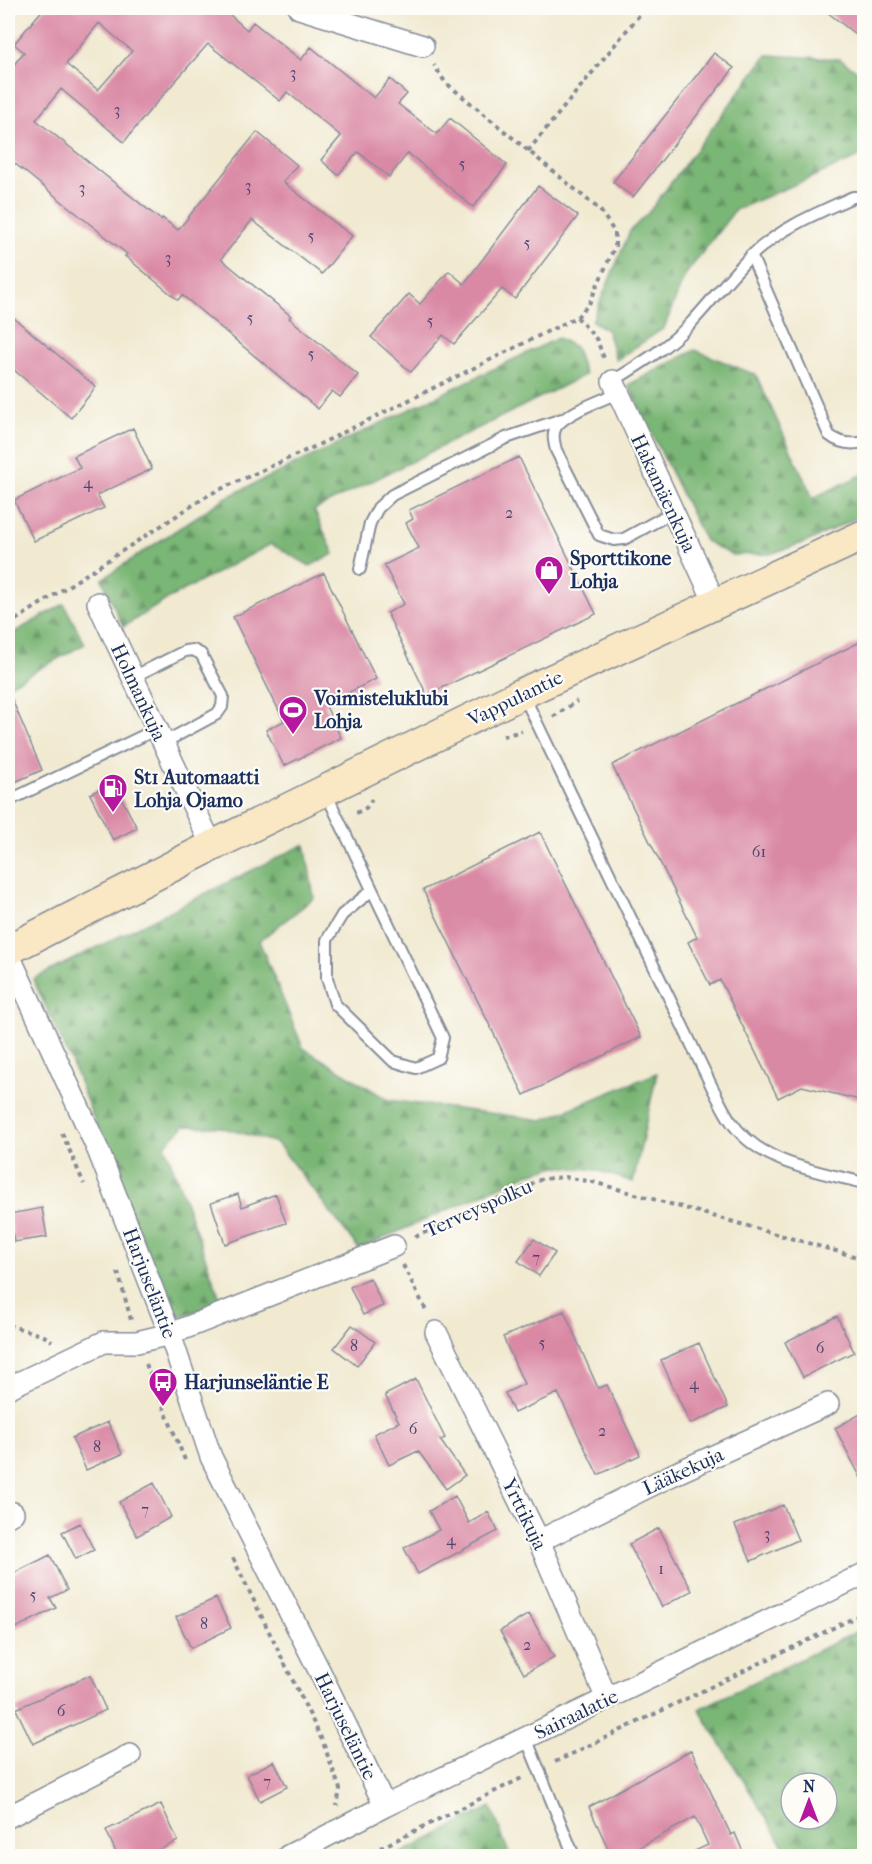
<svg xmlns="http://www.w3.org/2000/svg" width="872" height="1864" font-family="'IM FELL French Canon',serif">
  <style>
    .forest { fill: url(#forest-firs); stroke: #4a726a; stroke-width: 1.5; fill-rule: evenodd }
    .building { fill: #da89a5; fill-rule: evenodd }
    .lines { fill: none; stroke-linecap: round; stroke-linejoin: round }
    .lane-casing { stroke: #868c98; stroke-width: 14 }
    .street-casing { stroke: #868c98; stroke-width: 24 }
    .secondary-casing { stroke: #868c98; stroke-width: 33 }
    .path { stroke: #868c98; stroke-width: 4; stroke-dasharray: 4.5 4.5; stroke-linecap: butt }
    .lane { stroke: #fff; stroke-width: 10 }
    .street { stroke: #fff; stroke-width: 21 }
    .secondary { stroke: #fae7c3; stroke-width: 30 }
    .labels { text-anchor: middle; stroke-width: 4.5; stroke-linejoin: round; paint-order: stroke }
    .number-label { font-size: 16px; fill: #4b4670 }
    .street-label { font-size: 20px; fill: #1b2f5e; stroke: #fdfcf7 }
    .poi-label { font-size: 20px; font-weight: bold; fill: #1b2f5e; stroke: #fdfcf7; text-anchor: start }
  </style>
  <defs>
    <pattern id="forest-firs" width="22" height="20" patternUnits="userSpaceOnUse" patternTransform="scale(1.5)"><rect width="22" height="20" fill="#7ab675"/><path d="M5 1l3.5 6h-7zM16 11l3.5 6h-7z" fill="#639463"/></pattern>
  </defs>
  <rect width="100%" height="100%" fill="#fdfcf7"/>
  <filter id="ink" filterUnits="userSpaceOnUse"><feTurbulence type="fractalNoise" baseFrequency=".0167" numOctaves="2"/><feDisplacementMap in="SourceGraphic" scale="12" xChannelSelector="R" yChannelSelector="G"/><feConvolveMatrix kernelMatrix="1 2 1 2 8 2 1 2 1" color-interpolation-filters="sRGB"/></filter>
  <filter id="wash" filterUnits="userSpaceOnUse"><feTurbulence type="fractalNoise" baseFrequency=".008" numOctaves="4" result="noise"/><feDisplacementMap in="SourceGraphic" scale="24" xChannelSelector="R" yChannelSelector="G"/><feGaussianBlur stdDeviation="1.35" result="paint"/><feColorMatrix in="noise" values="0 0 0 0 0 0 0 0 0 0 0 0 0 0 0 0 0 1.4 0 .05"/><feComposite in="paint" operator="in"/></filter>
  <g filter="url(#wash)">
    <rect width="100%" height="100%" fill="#f1ead1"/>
    <path class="forest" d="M 767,55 L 840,59 L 864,76 L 864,155 L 735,210 L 685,275 L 664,328 L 616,360 L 607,330 L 592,321 L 630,231 L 649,212 Z
      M 558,338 L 575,347 L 585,375 L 314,510 L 334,554 L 310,566 L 271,544 L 169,598 L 123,627 L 102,579 L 225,498 Z
      M 695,350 L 756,375 L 813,498 L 864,474 L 864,514 L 809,541 L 770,554 L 732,555 L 705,541 L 628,385 Z
      M 64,604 L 85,644 L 8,686 L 8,636 Z
      M 305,844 L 314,898 L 259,941 L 303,1048 L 388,1100 L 543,1120 L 657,1073 L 633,1182 L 596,1170 L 557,1166 L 528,1174 L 359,1249 L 277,1143 L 220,1127 L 184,1126 L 165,1145 L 222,1304 L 173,1318 L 70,1059 L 33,979 Z
      M 864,1628 L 864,1856 L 790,1856 L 699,1709 ZM 791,1783 L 827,1783 L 827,1819 L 791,1819 Z
      M 491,1807 L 510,1856 L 396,1856 Z"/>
    <g id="blocks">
      <path class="building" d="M 44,8 L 222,8 L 247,30 L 253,22 L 301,60 L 311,47 L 374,98 L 390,79 L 407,94 L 398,104 L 437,134 L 450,118 L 507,165 L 473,207 L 408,153 L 389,177 L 358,152 L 338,175 L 321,160 L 341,136 L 287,92 L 280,101 L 208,44 L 150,110 L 124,142 L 61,89 L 36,120 L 161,220 L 162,218 L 178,230 L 257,132 L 297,165 L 283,182 L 352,236 L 322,274 L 252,220 L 221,259 L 291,316 L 289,318 L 358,375 L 340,397 L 332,391 L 318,409 L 182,295 L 178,300 L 125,256 L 127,254 L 8,158 L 8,72 L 24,52 L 14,44 ZM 99,23 L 132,51 L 98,90 L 66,64 Z
        M 822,8 L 864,8 L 864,41 Z
        M 714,53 L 734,68 L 633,197 L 613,182 Z
        M 538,186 L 578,216 L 515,299 L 502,289 L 454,344 L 443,335 L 411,372 L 371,337 L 409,294 L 420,304 L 449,271 L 464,284 Z
        M 8,313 L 96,387 L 71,418 L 8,365 Z
        M 133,428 L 152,469 L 97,495 L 104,508 L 34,541 L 14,500 L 80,468 L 74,456 Z
        M 519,457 L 596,614 L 427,695 L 387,613 L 404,604 L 384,565 L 419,548 L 406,523 L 413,519 L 409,510 Z
        M 324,573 L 376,679 L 325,704 L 341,738 L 284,766 L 266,730 L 284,721 L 233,617 Z
        M 864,640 L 864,1101 L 802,1086 L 778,1098 L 720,980 L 710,985 L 688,942 L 697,937 L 612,765 Z
        M 8,690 L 42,770 L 8,785 Z
        M 113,782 L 137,828 L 113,840 L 90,794 Z
        M 540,832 L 641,1037 L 524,1095 L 423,890 Z
        M 238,1194 L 242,1207 L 276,1194 L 286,1223 L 225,1244 L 211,1203 Z
        M 42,1208 L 47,1237 L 14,1242 L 9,1214 Z
        M 534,1239 L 555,1253 L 539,1276 L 518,1261 Z
        M 370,1278 L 383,1306 L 363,1315 L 350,1287 Z
        M 564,1311 L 598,1388 L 607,1385 L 640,1455 L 598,1475 L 558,1393 L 514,1413 L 505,1393 L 524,1384 L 503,1337 Z
        M 837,1316 L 854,1352 L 803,1377 L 785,1342 Z
        M 352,1325 L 375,1342 L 357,1366 L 334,1348 Z
        M 699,1343 L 728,1407 L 690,1424 L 661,1360 Z
        M 416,1379 L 445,1438 L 440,1440 L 465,1475 L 446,1489 L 418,1451 L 389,1465 L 374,1434 L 399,1422 L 385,1395 Z
        M 864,1412 L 864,1484 L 835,1428 Z
        M 108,1422 L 122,1454 L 86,1470 L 72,1438 Z
        M 154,1483 L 171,1517 L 137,1536 L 119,1502 Z
        M 455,1496 L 469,1523 L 488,1512 L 498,1531 L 418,1574 L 404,1548 L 439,1530 L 429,1511 Z
        M 783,1505 L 798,1540 L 751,1561 L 735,1525 Z
        M 80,1523 L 94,1550 L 76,1559 L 62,1532 Z
        M 659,1528 L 692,1591 L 662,1607 L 629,1544 Z
        M 50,1555 L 67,1590 L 50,1598 L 56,1608 L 16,1628 L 8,1610 L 8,1576 Z
        M 216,1598 L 231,1628 L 191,1648 L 176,1617 Z
        M 529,1614 L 554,1657 L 524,1674 L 500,1631 Z
        M 90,1675 L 106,1710 L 33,1744 L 16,1709 Z
        M 691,1750 L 731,1835 L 735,1833 L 745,1857 L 682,1857 L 708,1845 L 695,1817 L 622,1857 L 612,1857 L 589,1807 Z
        M 274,1761 L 287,1787 L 260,1801 L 247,1775 Z
        M 161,1804 L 178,1841 L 145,1857 L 118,1857 L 106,1830 Z"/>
    </g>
  </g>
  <g filter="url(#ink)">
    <use href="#blocks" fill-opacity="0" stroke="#868c98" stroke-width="1.5"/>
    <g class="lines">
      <g class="lane-casing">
        <path id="lane" d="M 751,255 L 829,435 C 840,444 851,445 864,442
          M 613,381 C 640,364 667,348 690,324 C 711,302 729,277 751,256 C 780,228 817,213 853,197 L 864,197
          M 618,393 C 602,400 565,413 556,427 C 552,434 554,442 556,450 L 599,535 L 614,540 L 624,539 L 673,512
          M 360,569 L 370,523 L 378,508 L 392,495 L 506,438 L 562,419
          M 133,677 L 185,651 L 193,650 L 201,654 L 223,696 L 222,707 L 217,714 L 163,743
          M 523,694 L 712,1087 C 718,1098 723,1110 730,1120 C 759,1164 817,1171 864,1183
          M 325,791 L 443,1038 L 438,1058 L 416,1068 L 393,1061 L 335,1004 L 327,978 L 327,940 L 342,915 L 371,891
          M 8,801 L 157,729
          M 526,1738 L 574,1856"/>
      </g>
      <g class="street-casing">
        <path id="street" d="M 299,8 L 423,46
          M 613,381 L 716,605
          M 98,603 L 212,846
          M 8,953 L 98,1150 L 170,1334 L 211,1457 L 321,1674 L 385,1806
          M 436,1332 L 539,1541 L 607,1699
          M 8,1388 L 104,1342 L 137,1342 L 170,1334 L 394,1246
          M 8,1516 L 13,1513
          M 539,1541 L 672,1475 L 828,1404
          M 8,1817 L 130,1755
          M 288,1856 L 385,1806 L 864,1574"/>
      </g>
      <g class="secondary-casing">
        <path id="secondary" d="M 8,950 L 212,846 L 523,693 L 864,535"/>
      </g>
      <path class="path" d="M 528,151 L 645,8
        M 577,317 L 597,340 L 605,361
        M 8,625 L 210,494 L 318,445 L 577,317 L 589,304 L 615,246 L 615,233 L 600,210 L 445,82 L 434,65
        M 553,717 L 577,701
        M 503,736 L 522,731
        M 356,813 L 366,808 L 372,799
        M 62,1133 L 84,1184
        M 415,1237 L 542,1179 L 565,1177 L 593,1182 L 864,1259
        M 403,1265 L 427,1312
        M 118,1272 L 131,1320
        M 8,1325 L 44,1336 L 52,1341
        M 146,1364 L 185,1460
        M 233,1558 L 322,1740 L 340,1789 L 337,1806
        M 555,1762 L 864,1613
        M 364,1856 L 524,1777"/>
      <use href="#lane" class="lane"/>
      <use href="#street" class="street"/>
      <use href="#secondary" class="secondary"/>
    </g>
  </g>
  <defs>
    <g id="shop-pin" transform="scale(1.5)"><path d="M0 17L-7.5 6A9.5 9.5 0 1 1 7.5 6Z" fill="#b5179e" stroke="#fdfcf7"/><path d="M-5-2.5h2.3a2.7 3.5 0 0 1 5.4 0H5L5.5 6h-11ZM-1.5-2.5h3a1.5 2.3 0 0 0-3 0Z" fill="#fff"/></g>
    <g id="stadium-pin" transform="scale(1.5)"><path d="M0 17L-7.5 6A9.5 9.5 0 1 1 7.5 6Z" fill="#b5179e" stroke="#fdfcf7"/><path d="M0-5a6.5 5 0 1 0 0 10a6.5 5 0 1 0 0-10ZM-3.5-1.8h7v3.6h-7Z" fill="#fff"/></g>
    <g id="fuel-pin" transform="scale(1.5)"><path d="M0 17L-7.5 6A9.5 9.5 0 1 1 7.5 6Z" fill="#b5179e" stroke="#fdfcf7"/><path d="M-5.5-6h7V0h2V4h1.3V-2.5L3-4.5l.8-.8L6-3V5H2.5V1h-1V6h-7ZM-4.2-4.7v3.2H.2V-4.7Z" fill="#fff"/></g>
    <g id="bus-pin" transform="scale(1.5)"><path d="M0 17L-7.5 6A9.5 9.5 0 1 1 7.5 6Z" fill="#b5179e" stroke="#fdfcf7"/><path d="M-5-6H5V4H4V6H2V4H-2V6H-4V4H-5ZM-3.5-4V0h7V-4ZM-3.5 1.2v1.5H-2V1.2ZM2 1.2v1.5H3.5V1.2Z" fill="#fff"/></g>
  </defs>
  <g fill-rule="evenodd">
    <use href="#shop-pin" x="549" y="570"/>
    <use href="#stadium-pin" x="293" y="710"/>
    <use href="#fuel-pin" x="113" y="788"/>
    <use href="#bus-pin" x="163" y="1382"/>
  </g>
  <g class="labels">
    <g class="number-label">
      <text x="293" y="78">3</text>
      <text x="117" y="115">3</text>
      <text x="462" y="169">5</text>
      <text x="248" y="191">3</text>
      <text x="82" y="193">3</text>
      <text x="311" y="241">5</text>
      <text x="527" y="248">5</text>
      <text x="168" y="263">3</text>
      <text x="250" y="323">5</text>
      <text x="430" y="326">5</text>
      <text x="311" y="359">5</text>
      <text x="88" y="488">4</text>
      <text x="509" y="518">2</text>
      <text x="759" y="857">61</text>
      <text x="536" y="1263">7</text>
      <text x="542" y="1348">5</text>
      <text x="354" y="1351">8</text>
      <text x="820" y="1353">6</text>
      <text x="694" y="1389">4</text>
      <text x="413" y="1434">6</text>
      <text x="602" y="1436">2</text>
      <text x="97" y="1452">8</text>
      <text x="145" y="1515">7</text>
      <text x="767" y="1539">3</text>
      <text x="451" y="1545">4</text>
      <text x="661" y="1574">1</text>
      <text x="33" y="1600">5</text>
      <text x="204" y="1629">8</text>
      <text x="527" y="1650">2</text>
      <text x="61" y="1716">6</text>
      <text x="267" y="1787">7</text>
    </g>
    <g class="street-label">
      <text transform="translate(664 493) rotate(65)" y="7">Hakamäenkuja</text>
      <text transform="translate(139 692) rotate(65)" y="7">Holmankuja</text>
      <text transform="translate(515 698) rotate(-26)" y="7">Vappulantie</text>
      <text transform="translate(478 1208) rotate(-24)" y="7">Terveyspolku</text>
      <text transform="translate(150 1283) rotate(69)" y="7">Harjuseläntie</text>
      <text transform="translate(683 1471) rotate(-25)" y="7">Lääkekuja</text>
      <text transform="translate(525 1514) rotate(64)" y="7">Yrttikuja</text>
      <text transform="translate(576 1714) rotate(-26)" y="7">Sairaalatie</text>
      <text transform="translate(346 1726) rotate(64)" y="7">Harjuseläntie</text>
    </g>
    <g class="poi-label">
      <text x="570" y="565">Sporttikone<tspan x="570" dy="23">Lohja</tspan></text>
      <text x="314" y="705">Voimisteluklubi<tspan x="314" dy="23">Lohja</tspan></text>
      <text x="134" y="784">St1 Automaatti<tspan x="134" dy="23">Lohja Ojamo</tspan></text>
      <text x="184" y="1389">Harjunseläntie E</text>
    </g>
  </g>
  <rect width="872" height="1864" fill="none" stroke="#fdfcf7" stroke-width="30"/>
  <g transform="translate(809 1801)"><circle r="28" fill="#fdfcf7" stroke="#a3aaba" stroke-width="1.5"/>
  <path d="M0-4.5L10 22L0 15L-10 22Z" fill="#b5179e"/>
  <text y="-9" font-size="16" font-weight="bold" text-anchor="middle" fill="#1b2f5e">N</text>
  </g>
</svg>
